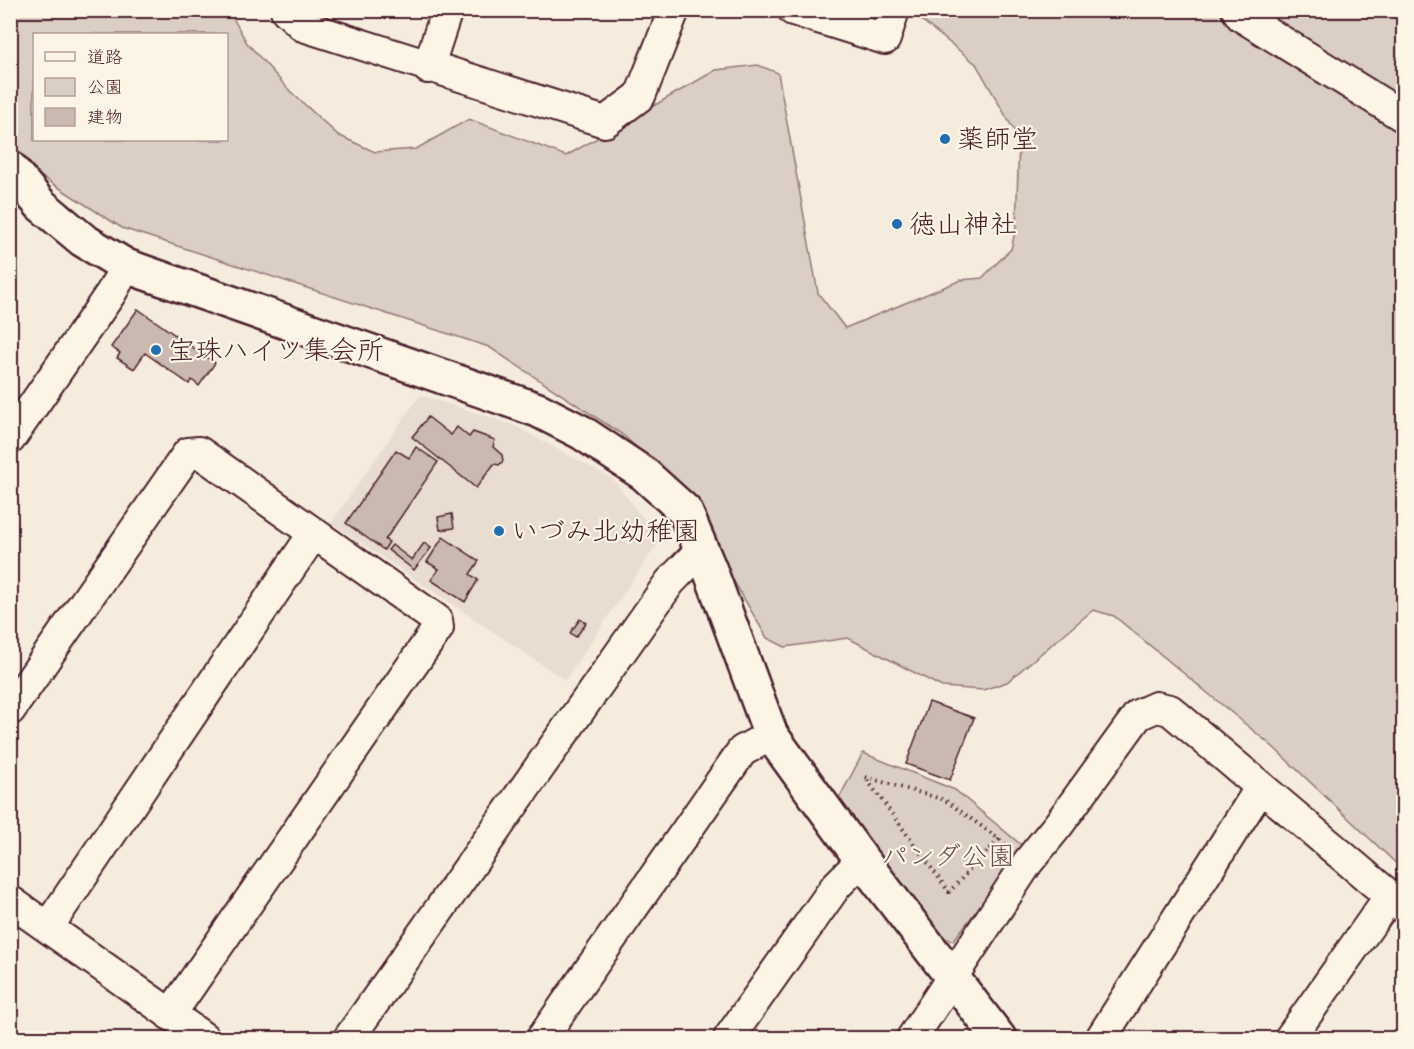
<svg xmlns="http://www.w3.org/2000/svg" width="1414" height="1049" font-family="'Indie Flower','Klee One',sans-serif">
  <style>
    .built { fill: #e8ddd0 }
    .green { fill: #dbcec4; stroke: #927678; stroke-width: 1.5; fill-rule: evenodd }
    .building { fill: #cab9b1; stroke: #4a1f2b; stroke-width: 1.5 }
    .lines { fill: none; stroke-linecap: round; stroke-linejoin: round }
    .minor-casing { stroke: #4a1f2b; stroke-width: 34 }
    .tertiary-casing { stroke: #4a1f2b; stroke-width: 38 }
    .path { stroke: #4a1f2b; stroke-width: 4; stroke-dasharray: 1.5 4.5; stroke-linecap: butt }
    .minor { stroke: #fcf5e5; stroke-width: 30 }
    .tertiary { stroke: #fcf5e5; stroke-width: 33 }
    .poi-dot { fill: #1f6fb2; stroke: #fcf5e5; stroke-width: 2 }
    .labels { text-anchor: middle; stroke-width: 4.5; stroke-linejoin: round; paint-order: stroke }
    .poi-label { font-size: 27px; fill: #4a1f2b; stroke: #fcf5e5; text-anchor: start }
    .park-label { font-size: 27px; fill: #6e4b51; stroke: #fcf5e5 }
  </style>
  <rect width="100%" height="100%" fill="#f5ecde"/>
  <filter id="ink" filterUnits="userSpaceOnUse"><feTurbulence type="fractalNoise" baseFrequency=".0167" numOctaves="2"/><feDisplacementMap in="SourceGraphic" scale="12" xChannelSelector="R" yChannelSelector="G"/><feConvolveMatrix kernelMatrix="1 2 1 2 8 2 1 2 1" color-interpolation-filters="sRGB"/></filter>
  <g filter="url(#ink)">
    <path class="built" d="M 420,395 L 511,424 L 613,479 L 660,540 L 565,680 L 331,523 Z"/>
    <path class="green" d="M 11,11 L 229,11 L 247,43 L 290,91 L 338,135 L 375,152 L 416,149 L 469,119 L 566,156 L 716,70 L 758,65 L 778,73 L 818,293 L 845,328 L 961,280 L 982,278 L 1011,249 L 1016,228 L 1019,139 L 976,64 L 910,11 L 1403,11 L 1403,870 L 1272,746 L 1114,616 L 1093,610 L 1007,682 L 983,690 L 942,687 L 848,638 L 785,647 L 767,638 L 677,484 L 623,435 L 489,347 L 122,228 L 28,168 L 11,140 ZM 34,34 L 226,34 L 226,140 L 34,140 Z
      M 863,753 L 955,790 L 1025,848 L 953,941 L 937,936 L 836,804 Z"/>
    <path class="building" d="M 138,309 L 215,363 L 199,386 L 192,380 L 189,384 L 145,353 L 134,369 L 117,358 L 120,353 L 111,347 Z
      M 428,417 L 451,435 L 457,427 L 469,437 L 473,432 L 495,440 L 493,447 L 502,455 L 503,461 L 499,465 L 494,464 L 476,488 L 412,437 Z
      M 416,447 L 438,462 L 385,540 L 389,542 L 384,550 L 346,523 L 396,450 L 409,458 Z
      M 452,514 L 454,528 L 440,530 L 438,517 Z
      M 443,537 L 479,561 L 470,574 L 478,580 L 465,602 L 431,580 L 439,569 L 427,562 Z
      M 424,543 L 431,548 L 414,570 L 388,550 L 392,545 L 412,560 Z
      M 580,619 L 586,623 L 576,637 L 570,633 Z
      M 929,702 L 974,718 L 950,780 L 906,764 Z"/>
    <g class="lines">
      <g class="minor-casing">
        <path id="minor" d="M 286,10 L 303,26 L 605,122 L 640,96 L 674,10
          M 793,10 L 885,39 L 894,10
          M 1237,10 L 1241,16 L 1404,117
          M 428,68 L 447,10
          M 10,439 L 111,293 L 126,266
          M 10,710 L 188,453 L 199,452 L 437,620 L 438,628 L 170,1015
          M 10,901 L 204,1038
          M 48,927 L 314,533
          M 349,1038 L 670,582 L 702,549
          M 542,1038 L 742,751 L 771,735
          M 729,1038 L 836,886 L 862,860
          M 912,1038 L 1028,862 L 1059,824 L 1138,715 L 1156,707 L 1170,710 L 1404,908
          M 1101,1038 L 1261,787
          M 1290,1038 L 1390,896"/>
      </g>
      <g class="tertiary-casing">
        <path id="tertiary" d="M 10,168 L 41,205 L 83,240 L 126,266 L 538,410 L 581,432 L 644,474 L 685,511 L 710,570 L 771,735 L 862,860 L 999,1038"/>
      </g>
      <path class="path" d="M 999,839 L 949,892 L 865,777 L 945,800 L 999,839 L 1006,845"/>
      <use href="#minor" class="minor"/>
      <use href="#tertiary" class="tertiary"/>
    </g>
  </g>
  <g class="poi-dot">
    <circle cx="945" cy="139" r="6"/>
    <circle cx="897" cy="224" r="6"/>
    <circle cx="156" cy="350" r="6"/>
    <circle cx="499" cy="531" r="6"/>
  </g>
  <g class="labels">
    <g class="poi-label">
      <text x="957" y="148">薬師堂</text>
      <text x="909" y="233">徳山神社</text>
      <text x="168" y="359">宝珠ハイツ集会所</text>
      <text x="511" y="540">いづみ北幼稚園</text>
    </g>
    <g class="park-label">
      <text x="948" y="865">パンダ公園</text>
    </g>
  </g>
  <rect width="1414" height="1049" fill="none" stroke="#fcf5e5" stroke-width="36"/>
  <rect x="18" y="18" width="1378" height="1013" fill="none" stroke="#4a1f2b" stroke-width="2" filter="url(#ink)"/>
  <rect x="33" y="33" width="195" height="108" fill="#fcf5e5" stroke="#b59f9b" stroke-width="1.5"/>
  <rect x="45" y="52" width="30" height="9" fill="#fcf5e5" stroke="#b59f9b" stroke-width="1.5"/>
  <text x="87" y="63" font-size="18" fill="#4a1f2b">道路</text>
  <rect x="45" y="78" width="30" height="18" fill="#dbcec4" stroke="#b59f9b" stroke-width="1.5"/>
  <text x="87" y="93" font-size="18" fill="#4a1f2b">公園</text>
  <rect x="45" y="108" width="30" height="18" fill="#cab9b1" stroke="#b59f9b" stroke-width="1.5"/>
  <text x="87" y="123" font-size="18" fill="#4a1f2b">建物</text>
</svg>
